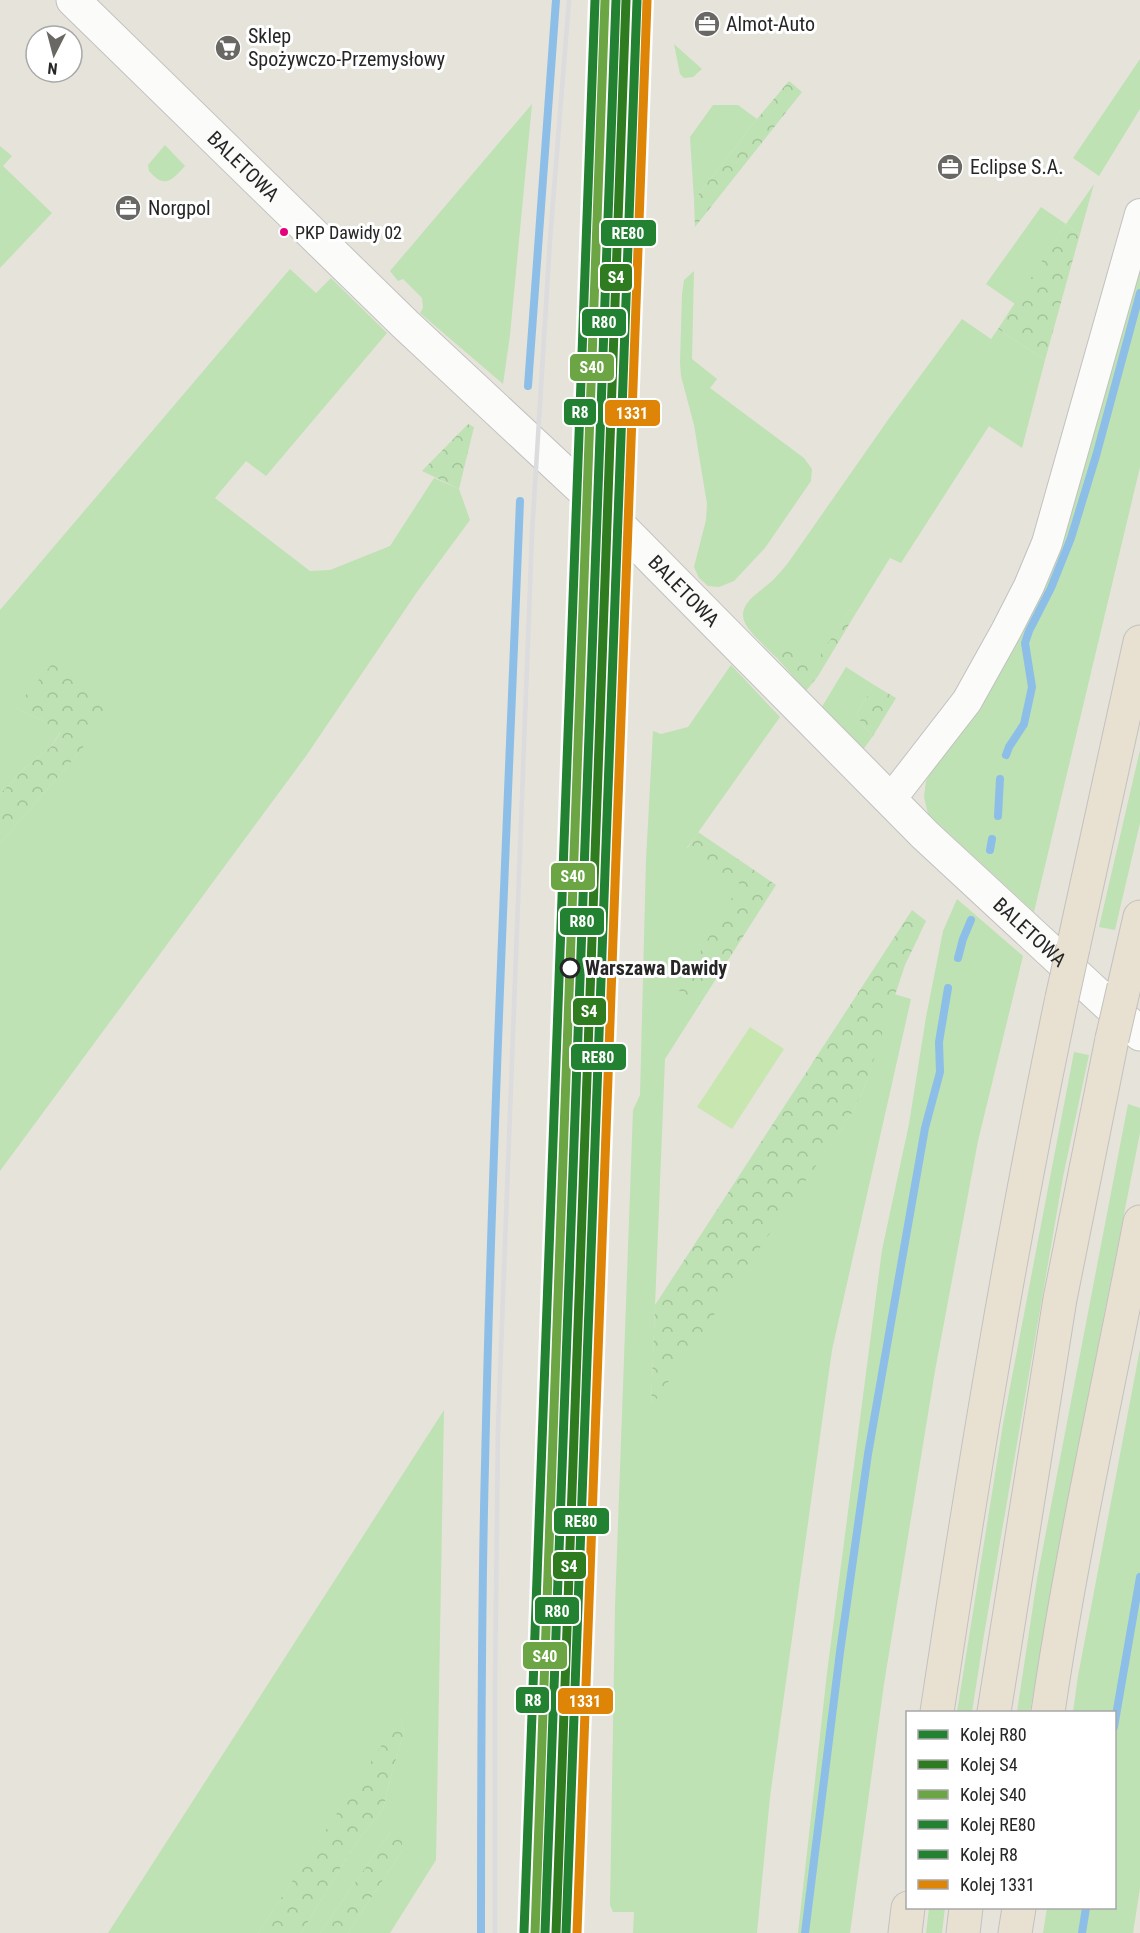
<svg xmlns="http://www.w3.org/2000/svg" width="1140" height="1933" font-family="'Roboto Condensed',sans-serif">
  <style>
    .green { fill: #bee2b3 }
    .forest { fill: url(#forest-crowns) }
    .pitch { fill: #c8e6b0 }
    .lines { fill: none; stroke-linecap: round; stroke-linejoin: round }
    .stream { stroke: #8dbee8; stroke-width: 8 }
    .street-casing { stroke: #c3c1c1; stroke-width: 32 }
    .secondary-casing { stroke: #c3c1c1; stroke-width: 35 }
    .highway-casing { stroke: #c3c1bf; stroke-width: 35 }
    .street { stroke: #fbfbfa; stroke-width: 30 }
    .secondary { stroke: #fbfbfa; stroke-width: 33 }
    .highway { stroke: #e8e0d1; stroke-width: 33 }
    .rail { stroke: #dcdbdd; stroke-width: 4.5 }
    .highway-bridge-casing { stroke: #c3c1bf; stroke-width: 35; stroke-linecap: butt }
    .highway-bridge { stroke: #e8e0d1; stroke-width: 33 }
    .rail-1-casing { stroke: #fff; stroke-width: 14 }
    .rail-2-casing { stroke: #fff; stroke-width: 14 }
    .rail-3-casing { stroke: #fff; stroke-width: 14 }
    .rail-4-casing { stroke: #fff; stroke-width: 14 }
    .rail-5-casing { stroke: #fff; stroke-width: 14 }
    .rail-6-casing { stroke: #fff; stroke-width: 14 }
    .rail-1 { stroke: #238132; stroke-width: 9 }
    .rail-2 { stroke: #2f7b20; stroke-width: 9 }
    .rail-3 { stroke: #6ca644; stroke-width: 9 }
    .rail-4 { stroke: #238132; stroke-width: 9 }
    .rail-5 { stroke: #238132; stroke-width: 9 }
    .rail-6 { stroke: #de8406; stroke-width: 9 }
    .bus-dot { fill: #e5007d; stroke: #fff; stroke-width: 2 }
    .stop-dot { fill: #fff; stroke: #262626; stroke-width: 3 }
    .labels { text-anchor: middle; stroke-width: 6; stroke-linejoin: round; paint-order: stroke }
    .bus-label { font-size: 18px; fill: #262626; stroke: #fff; text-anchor: start }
    .poi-label { font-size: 20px; fill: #262626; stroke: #fff; text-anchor: start }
    .street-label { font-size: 20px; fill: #262626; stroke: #fff }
    .stop-label { font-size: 20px; font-weight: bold; fill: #262626; stroke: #fff; text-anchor: start }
    .line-badge { stroke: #fff; stroke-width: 2 }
    .badge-label { font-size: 16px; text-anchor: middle; font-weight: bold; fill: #fff }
  </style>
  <defs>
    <pattern id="forest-crowns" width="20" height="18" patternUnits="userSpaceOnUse" patternTransform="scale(1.5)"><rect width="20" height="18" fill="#bee2b3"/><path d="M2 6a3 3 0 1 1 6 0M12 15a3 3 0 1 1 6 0" fill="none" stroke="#a3c29a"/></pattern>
  </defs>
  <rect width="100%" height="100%" fill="#e6e3db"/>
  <path class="green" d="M 674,44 L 702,69 L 693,77 L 684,78 L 680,74 Z
    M 1140,59 L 1140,109 L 1099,176 L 1073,158 Z
    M 532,104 L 510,335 L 503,384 L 420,313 L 423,308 L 422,298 L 403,279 L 398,281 L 390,271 Z
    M 713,105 L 738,105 L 757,119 L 694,200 L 690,137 Z
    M 165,145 L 185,166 C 171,181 165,189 149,171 L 148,165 Z
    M 0,146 L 12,156 L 3,166 L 52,213 L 0,268 Z
    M 1094,184 L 1080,234 L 1066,224 L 1015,304 L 986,284 L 1041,207 L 1066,224 Z
    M 1140,260 L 1140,467 L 1034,912 L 928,814 L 924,797 L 926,781 L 1005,656 Z
    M 290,269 L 316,293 L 331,278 L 387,333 L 266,476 L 246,461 L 215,498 L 310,571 L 330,570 L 390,546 L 434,478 L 459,489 L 470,520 L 417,592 L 306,756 L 0,1171 L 0,843 L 72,761 L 104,720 L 15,708 L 44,721 L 60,732 L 51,747 L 28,765 L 0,794 L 0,610 Z
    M 694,271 L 692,359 L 717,379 L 710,388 L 804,458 L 812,469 L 811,481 L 765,548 L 734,581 L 719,587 L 708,586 L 699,578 L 694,567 L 706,520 L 707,504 L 694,425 L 681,376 L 680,363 L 682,294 L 684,280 Z
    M 962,319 L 991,339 L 998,329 L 1045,360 L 1022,448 L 989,426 L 901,563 L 890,558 L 856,613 L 850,610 L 813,667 L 787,647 L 777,658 C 768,649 756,639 748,628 C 732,606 758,594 772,581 C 778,575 783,569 788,563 L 890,417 Z
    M 731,665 L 780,717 L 687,848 L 741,884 L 679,990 L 700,1004 L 665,1059 L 651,1405 L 852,1113 L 865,1086 L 894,994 L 911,999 L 832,1350 L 770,1797 L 757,1933 L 633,1933 L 634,1912 L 613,1912 L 610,1905 L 615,1607 L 633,1110 L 640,1095 L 646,860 L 653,731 L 661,734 L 688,727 Z
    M 846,667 L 874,685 L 857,713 L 862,725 L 873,736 L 862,751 L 820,710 Z
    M 1140,750 L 1140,823 L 1115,930 L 1099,927 Z
    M 957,899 L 1023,956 L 978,1141 L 935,1371 L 884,1684 L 850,1933 L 798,1933 L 827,1673 L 882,1250 L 909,1124 L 926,1017 L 943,931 Z
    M 1074,1052 L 1089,1055 L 1063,1177 L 984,1635 L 972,1712 L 957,1712 L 1003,1424 Z
    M 1128,1104 L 1140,1108 L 1140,1133 L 1068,1498 L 1030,1712 L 1017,1712 L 1037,1579 Z
    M 1140,1349 L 1140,1888 L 1133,1933 L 1043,1933 L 1047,1908 L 1114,1908 L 1114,1712 L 1073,1712 L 1078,1676 Z
    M 444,1410 L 436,1860 L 390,1933 L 348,1933 L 402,1851 L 391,1831 L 320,1933 L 301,1933 L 354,1846 L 383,1809 L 390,1780 L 404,1732 L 401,1717 L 258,1933 L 108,1933 Z
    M 929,1908 L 945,1908 L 942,1933 L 926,1933 Z"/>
  <path class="forest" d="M 789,81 L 802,92 L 695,227 L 694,200 L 757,119 Z
    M 1066,224 L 1080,234 L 1045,360 L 998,329 Z
    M 468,424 L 474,427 L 459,489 L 422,471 Z
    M 850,610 L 856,613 L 818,676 L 806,691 L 777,658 L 786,646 L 813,666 Z
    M 53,663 L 119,714 L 104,721 L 72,761 L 0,843 L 0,794 L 28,765 L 51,747 L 60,733 L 44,721 L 15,708 Z
    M 874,685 L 896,698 L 873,736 L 862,725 L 857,713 Z
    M 698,832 L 776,885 L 700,1004 L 678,990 L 740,884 L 687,849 Z
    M 912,910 L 926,921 L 905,965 L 865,1086 L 852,1113 L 651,1407 L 655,1305 Z
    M 401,1716 L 404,1732 L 390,1780 L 383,1809 L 354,1846 L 301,1933 L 258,1933 Z
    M 391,1831 L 402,1833 L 402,1851 L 348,1933 L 320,1933 Z"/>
  <path class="pitch" d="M 750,1027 L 784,1049 L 732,1129 L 697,1107 Z"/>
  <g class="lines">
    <path class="stream" d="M 528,386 L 556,0
      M 1006,755 L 1009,747 L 1024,724 L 1032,687 L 1025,643 L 1029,631 L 1051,588 L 1071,538 L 1096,456 L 1140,293
      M 998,816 L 1000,779
      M 990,850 L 992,839
      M 958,958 L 963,939 L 971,920
      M 1114,1727 L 1140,1577
      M 481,1933 C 481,1777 481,1621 485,1465 C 492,1144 507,822 520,501
      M 805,1933 L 840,1652 L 868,1454 L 925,1128 L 940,1072 L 939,1042 L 948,988
      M 1082,1933 L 1086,1908"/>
    <g class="street-casing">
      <path id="street" d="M 888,798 L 898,790 L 967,701 L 1006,631 L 1029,586 L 1047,543 L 1140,214"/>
    </g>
    <g class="secondary-casing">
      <g id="secondary">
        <path id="s1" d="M 73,0 L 405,324 L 597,503 L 925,835 L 1140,1034"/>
      </g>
    </g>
    <g class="highway-casing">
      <path id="highway" d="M 1073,948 L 1140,642
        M 1124,987 L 1140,917
        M 937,1712 C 973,1474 1012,1235 1062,998
        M 994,1712 L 1060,1299 L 1112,1039
        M 1048,1712 C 1072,1548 1109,1385 1140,1222
        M 905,1933 L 908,1908
        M 963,1933 L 966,1908
        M 1015,1933 L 1019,1908"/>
    </g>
    <use href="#street" class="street"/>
    <use href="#secondary" class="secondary"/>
    <use href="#highway" class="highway"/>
    <path class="rail" d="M 495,1933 L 495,1681 L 498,1428 L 532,534 L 550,240 L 569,0"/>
    <g class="highway-bridge-casing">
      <path id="highway-bridge" d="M 1062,998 L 1073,948
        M 1112,1039 L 1124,987"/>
    </g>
    <use href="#highway-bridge" class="highway-bridge"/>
    <g class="rail-1-casing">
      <path id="rail-1" d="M 545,1933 L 616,0"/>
    </g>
    <g class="rail-2-casing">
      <path id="rail-2" d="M 556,1933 L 626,0"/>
    </g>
    <g class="rail-3-casing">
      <path id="rail-3" d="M 535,1933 L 605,0"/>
    </g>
    <g class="rail-4-casing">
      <path id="rail-4" d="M 566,1933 L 637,1"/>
    </g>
    <g class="rail-5-casing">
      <path id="rail-5" d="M 524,1932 L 595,0"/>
    </g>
    <g class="rail-6-casing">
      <path id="rail-6" d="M 577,1933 L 647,1"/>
    </g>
    <use href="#rail-1" class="rail-1"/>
    <use href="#rail-2" class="rail-2"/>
    <use href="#rail-3" class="rail-3"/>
    <use href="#rail-4" class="rail-4"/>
    <use href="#rail-5" class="rail-5"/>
    <use href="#rail-6" class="rail-6"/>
  </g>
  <defs>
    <g id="office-disc" transform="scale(1.35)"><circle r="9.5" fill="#696865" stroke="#fff"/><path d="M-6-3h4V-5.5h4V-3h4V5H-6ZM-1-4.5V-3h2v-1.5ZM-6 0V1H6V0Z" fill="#fff"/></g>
    <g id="supermarket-disc" transform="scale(1.35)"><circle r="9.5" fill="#696865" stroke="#fff"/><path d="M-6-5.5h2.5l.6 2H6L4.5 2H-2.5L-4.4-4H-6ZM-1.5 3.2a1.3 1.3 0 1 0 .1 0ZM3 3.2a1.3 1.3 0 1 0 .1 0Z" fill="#fff"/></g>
  </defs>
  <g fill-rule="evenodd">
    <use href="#office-disc" x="707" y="24"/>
    <use href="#supermarket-disc" x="228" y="48"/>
    <use href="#office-disc" x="950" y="167"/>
    <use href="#office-disc" x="128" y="208"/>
  </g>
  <circle class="bus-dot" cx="284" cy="232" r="5"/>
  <circle class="stop-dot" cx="570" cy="968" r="9"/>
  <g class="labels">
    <g class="bus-label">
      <text x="295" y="239">PKP Dawidy 02</text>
    </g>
    <g class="poi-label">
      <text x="726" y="31">Almot-Auto</text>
      <text x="248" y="43">Sklep<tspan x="248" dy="23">Spożywczo-Przemysłowy</tspan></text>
      <text x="970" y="174">Eclipse S.A.</text>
      <text x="148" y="215">Norgpol</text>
    </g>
    <g class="street-label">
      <text dy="7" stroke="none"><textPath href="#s1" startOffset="238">BALETOWA</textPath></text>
      <text dy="7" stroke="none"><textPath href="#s1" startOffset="850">BALETOWA</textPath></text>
      <text dy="7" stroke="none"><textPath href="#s1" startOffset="1336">BALETOWA</textPath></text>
    </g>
    <g class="stop-label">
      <text x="585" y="975">Warszawa Dawidy</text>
    </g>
  </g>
  <g class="line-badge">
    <rect x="600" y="219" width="57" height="28" rx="6" fill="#238132"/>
    <rect x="599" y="263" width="34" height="29" rx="6" fill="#2f7b20"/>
    <rect x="581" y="308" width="46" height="29" rx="6" fill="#238132"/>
    <rect x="569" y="353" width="46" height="29" rx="6" fill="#6ca644"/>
    <rect x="563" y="398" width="34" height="28" rx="6" fill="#238132"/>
    <rect x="604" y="399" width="57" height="28" rx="6" fill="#de8406"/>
    <rect x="550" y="862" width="46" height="29" rx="6" fill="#6ca644"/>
    <rect x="559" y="907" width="46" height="29" rx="6" fill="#238132"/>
    <rect x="572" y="997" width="35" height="29" rx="6" fill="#2f7b20"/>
    <rect x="570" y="1043" width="57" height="28" rx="6" fill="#238132"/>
    <rect x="553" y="1507" width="57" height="28" rx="6" fill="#238132"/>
    <rect x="552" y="1551" width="35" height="29" rx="6" fill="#2f7b20"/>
    <rect x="534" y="1596" width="46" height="29" rx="6" fill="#238132"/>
    <rect x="522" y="1641" width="46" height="29" rx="6" fill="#6ca644"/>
    <rect x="515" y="1686" width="35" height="28" rx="6" fill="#238132"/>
    <rect x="557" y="1687" width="57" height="28" rx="6" fill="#de8406"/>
  </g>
  <g class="badge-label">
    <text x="628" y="239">RE80</text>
    <text x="616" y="283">S4</text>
    <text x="604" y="328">R80</text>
    <text x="592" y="373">S40</text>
    <text x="580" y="418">R8</text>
    <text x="632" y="419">1331</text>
    <text x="573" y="882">S40</text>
    <text x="582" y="927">R80</text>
    <text x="589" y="1017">S4</text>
    <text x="598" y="1063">RE80</text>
    <text x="581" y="1527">RE80</text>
    <text x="569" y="1572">S4</text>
    <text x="557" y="1617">R80</text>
    <text x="545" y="1662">S40</text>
    <text x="533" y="1706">R8</text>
    <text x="585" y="1707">1331</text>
  </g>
  <rect x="906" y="1711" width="210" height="198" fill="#ffffff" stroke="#a8a8a8" stroke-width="1.5"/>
  <rect x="918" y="1730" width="30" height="9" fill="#238132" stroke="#a8a8a8" stroke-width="1.5"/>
  <text x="960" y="1741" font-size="18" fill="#262626">Kolej R80</text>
  <rect x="918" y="1760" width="30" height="9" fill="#2f7b20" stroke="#a8a8a8" stroke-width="1.5"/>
  <text x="960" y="1771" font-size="18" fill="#262626">Kolej S4</text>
  <rect x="918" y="1790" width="30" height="9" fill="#6ca644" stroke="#a8a8a8" stroke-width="1.5"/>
  <text x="960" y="1801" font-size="18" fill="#262626">Kolej S40</text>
  <rect x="918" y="1820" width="30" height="9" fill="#238132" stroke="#a8a8a8" stroke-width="1.5"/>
  <text x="960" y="1831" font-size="18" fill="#262626">Kolej RE80</text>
  <rect x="918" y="1850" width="30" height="9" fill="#238132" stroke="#a8a8a8" stroke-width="1.5"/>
  <text x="960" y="1861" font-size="18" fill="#262626">Kolej R8</text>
  <rect x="918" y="1880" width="30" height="9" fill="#de8406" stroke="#a8a8a8" stroke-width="1.5"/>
  <text x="960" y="1891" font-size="18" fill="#262626">Kolej 1331</text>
  <g transform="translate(54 54) rotate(186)"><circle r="28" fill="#ffffff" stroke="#a8a8a8" stroke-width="1.5"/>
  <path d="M0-4.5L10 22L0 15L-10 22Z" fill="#696865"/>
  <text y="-9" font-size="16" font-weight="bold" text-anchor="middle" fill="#262626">N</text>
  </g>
</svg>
